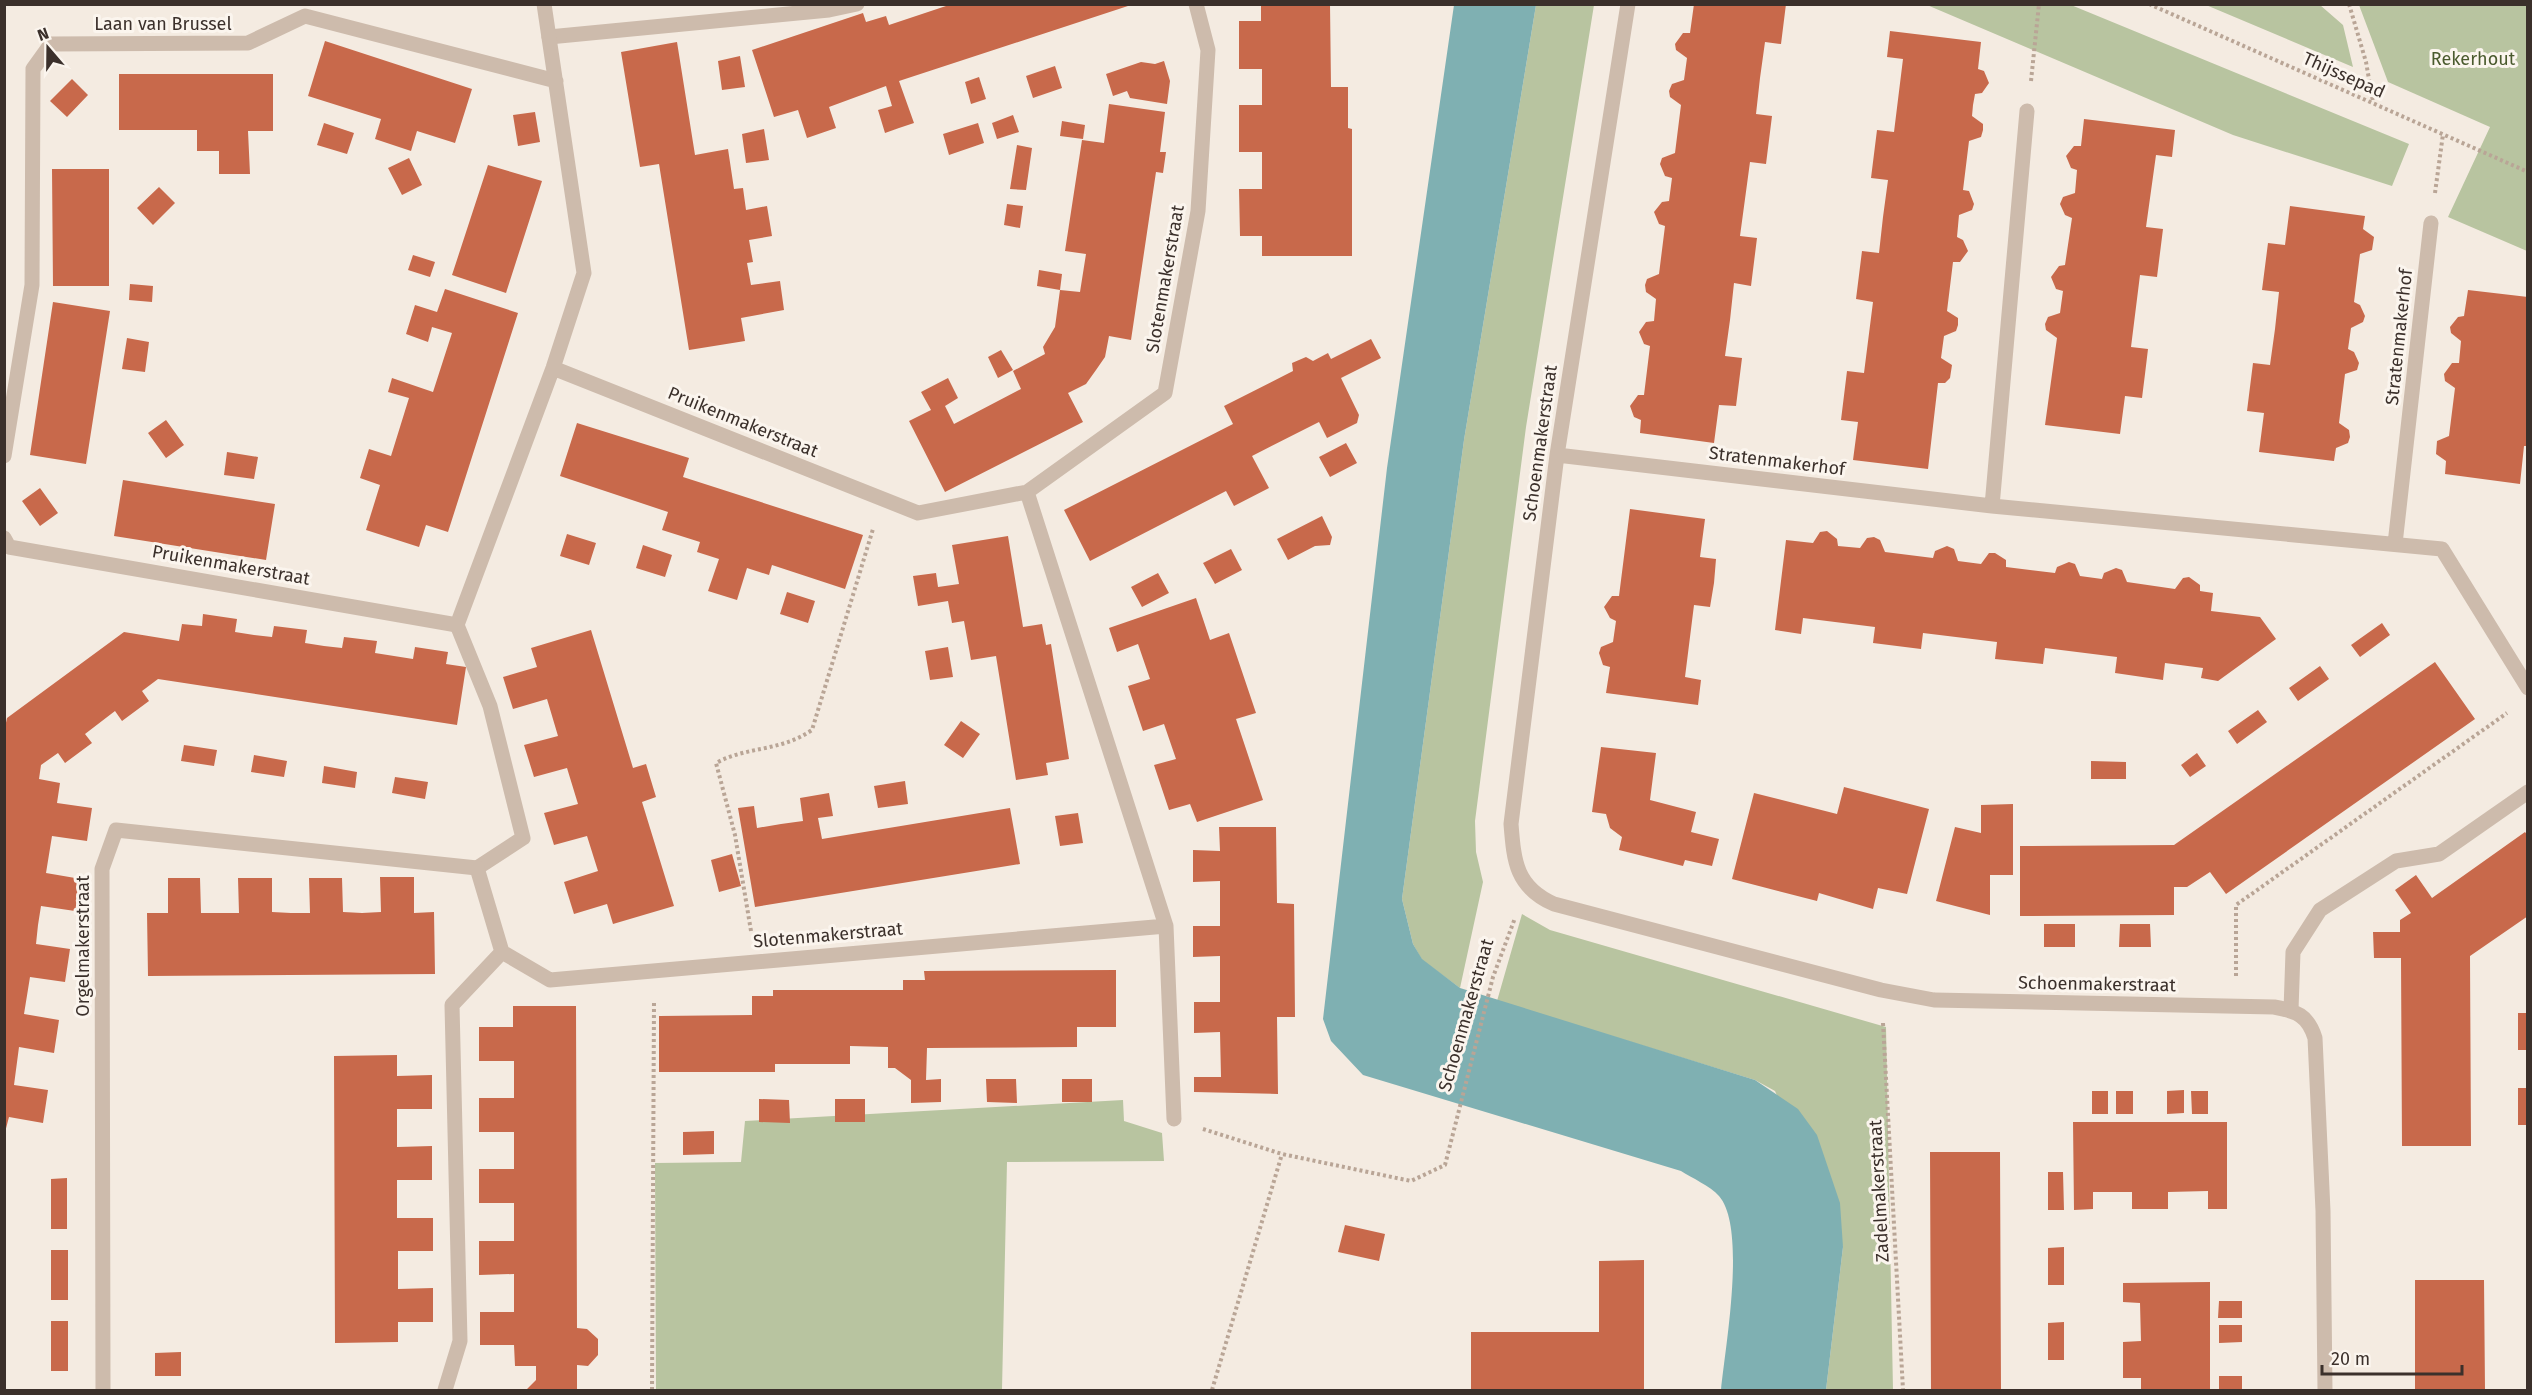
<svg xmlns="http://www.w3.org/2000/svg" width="2532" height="1395" font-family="'Fira Sans',sans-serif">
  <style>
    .green { fill: #b8c4a0 }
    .water { fill: #7fb0b2 }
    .building { fill: #c8694b }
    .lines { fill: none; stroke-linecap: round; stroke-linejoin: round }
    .path { stroke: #b9a596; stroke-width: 4; stroke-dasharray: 3 3; stroke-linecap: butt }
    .pedestrian { stroke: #cdbbac; stroke-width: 15 }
    .minor { stroke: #cdbbac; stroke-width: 15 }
    .labels { text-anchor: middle; stroke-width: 6; stroke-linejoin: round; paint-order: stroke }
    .street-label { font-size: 18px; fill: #3b302b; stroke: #fbf5ee }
    .park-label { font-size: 18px; fill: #4a5a2e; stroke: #fbf5ee }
  </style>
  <rect width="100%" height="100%" fill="#f4ebe1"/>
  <path class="green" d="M 1536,5 L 1594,5 L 1526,427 L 1475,821 L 1476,852 L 1483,882 L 1460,988 L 1422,960 L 1413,944 L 1402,899 L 1464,440 Z
    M 1927,5 L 2071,5 L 2409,144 L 2392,186 L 2233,135 Z
    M 2206,5 L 2320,5 L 2343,25 L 2353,67 Z
    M 2359,5 L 2527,5 L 2527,251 L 2448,217 L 2490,127 L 2388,82 Z
    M 1522,914 L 1550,930 L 1886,1027 L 1893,1390 L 1826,1390 L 1843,1247 L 1775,1091 L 1755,1080 L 1497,1001 Z
    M 1123,1100 L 1124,1121 L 1162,1133 L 1164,1161 L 1007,1162 L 1002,1390 L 656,1390 L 655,1163 L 741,1162 L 745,1121 Z"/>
  <path class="water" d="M 1454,5 L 1536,5 L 1464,440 L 1402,899 L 1413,944 L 1422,959 L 1460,988 L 1755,1080 L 1798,1109 L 1817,1135 L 1840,1203 L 1843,1247 L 1826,1390 L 1721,1390 C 1725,1348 1747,1228 1719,1196 C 1710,1186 1692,1178 1681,1171 L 1363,1075 L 1331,1041 L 1323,1019 L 1387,468 Z"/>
  <path class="building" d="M 952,4 L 1131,5 L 899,81 L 914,123 L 899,128 L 885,133 L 878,110 L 892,106 L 886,86 L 829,107 L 836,128 L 807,138 L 798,110 L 774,117 L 752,50 L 863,13 L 866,22 L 886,16 L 889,25 Z
    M 1261,4 L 1330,4 L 1331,87 L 1348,87 L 1348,128 L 1352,129 L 1352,256 L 1262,256 L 1262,236 L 1240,236 L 1239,189 L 1262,189 L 1262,152 L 1239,152 L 1239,105 L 1262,105 L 1262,69 L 1239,69 L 1239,21 L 1261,21 Z
    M 1694,4 L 1786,4 L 1781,44 L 1765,42 L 1760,78 L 1756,114 L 1772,116 L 1766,164 L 1750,162 L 1740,236 L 1757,238 L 1751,286 L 1734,283 L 1730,320 L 1725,356 L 1742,358 L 1736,406 L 1719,405 L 1714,443 L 1640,433 L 1641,420 L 1634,417 L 1630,406 L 1638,395 L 1644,395 L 1650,346 L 1644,344 L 1639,332 L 1646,322 L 1654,321 L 1656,299 L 1646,292 L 1645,285 L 1647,279 L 1659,274 L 1665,226 L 1659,224 L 1654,212 L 1662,202 L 1669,201 L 1672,178 L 1665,176 L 1660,164 L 1662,158 L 1675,153 L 1681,105 L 1670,97 L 1669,91 L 1672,84 L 1684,80 L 1687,58 L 1676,50 L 1675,44 L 1683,33 L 1690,33 Z
    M 1890,31 L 1981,42 L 1978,69 L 1984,71 L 1989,83 L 1982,93 L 1975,94 L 1973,105 L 1972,116 L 1983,124 L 1983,130 L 1981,137 L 1969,141 L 1963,190 L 1969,191 L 1974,204 L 1972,210 L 1959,215 L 1957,237 L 1963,240 L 1968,251 L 1960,262 L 1953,262 L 1947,311 L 1958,318 L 1958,325 L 1956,331 L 1944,336 L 1941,358 L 1952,365 L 1950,378 L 1945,383 L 1938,383 L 1928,469 L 1853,460 L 1858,422 L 1841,420 L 1847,371 L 1864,373 L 1873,302 L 1856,299 L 1862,251 L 1879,253 L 1883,217 L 1888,180 L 1871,178 L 1877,130 L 1894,132 L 1903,59 L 1887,57 Z
    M 325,41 L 472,89 L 455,143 L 417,131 L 411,151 L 375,139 L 381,119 L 308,96 Z
    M 677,42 L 695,155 L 728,149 L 734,189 L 743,188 L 746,210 L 767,206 L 772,236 L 749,240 L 753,262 L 747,263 L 751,285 L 780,281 L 784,310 L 741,318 L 745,341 L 689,350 L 659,164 L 640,167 L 621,52 Z
    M 740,56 L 745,87 L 722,90 L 718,61 Z
    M 1164,61 L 1170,81 L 1167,104 L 1130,98 L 1127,91 L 1113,96 L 1106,74 L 1141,62 L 1155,64 Z
    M 1055,66 L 1062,88 L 1033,98 L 1026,76 Z
    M 119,74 L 273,74 L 273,131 L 248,131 L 250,174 L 219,174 L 219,151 L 197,151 L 197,130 L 119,130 Z
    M 979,77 L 986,99 L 971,104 L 965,82 Z
    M 72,79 L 88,95 L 67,117 L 50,101 Z
    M 1109,104 L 1165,112 L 1160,152 L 1166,152 L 1163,173 L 1156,172 L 1131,340 L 1109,336 L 1105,357 L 1096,370 L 1086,384 L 1068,393 L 1083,422 L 945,492 L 909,421 L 931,410 L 921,392 L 948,378 L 958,398 L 945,406 L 954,424 L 1021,389 L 1013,371 L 1045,354 L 1043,347 L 1055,327 L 1060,290 L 1037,286 L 1039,270 L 1062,274 L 1060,290 L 1080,292 L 1086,254 L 1065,251 L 1082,140 L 1104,143 Z
    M 535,112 L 540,142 L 518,146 L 513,115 Z
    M 1013,115 L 1019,132 L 997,139 L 992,123 Z
    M 2084,119 L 2175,130 L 2172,157 L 2156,155 L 2146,227 L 2163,229 L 2157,277 L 2140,275 L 2131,347 L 2148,349 L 2145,374 L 2142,398 L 2125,396 L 2120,434 L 2045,425 L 2057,338 L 2046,330 L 2045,324 L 2048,317 L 2060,313 L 2063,291 L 2056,289 L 2051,277 L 2059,266 L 2065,265 L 2072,218 L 2065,215 L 2060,204 L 2063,197 L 2075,193 L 2077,170 L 2071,168 L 2066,156 L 2074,146 L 2081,146 Z
    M 1062,121 L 1085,125 L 1083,139 L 1060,136 Z
    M 324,123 L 354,133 L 347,154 L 317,145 Z
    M 978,123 L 984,143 L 949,155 L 943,134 Z
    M 764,129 L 769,160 L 746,163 L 742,134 Z
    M 1017,145 L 1032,148 L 1026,190 L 1010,189 Z
    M 409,158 L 422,185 L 402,195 L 388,168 Z
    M 488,165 L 542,181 L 506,293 L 452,275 Z
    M 52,169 L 109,169 L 109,286 L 53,286 Z
    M 159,187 L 175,203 L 153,225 L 137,208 Z
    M 1007,204 L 1023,206 L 1020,228 L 1004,225 Z
    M 2290,206 L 2365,216 L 2363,229 L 2374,237 L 2372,250 L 2360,254 L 2354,302 L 2360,305 L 2365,316 L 2363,322 L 2351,328 L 2348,349 L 2354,352 L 2359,363 L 2357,370 L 2345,374 L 2339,423 L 2349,430 L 2350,437 L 2348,443 L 2336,448 L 2334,461 L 2259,452 L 2264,413 L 2247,411 L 2253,363 L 2270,365 L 2275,329 L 2279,292 L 2262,290 L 2268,243 L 2285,245 Z
    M 413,255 L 435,262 L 430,277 L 408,270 Z
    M 130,284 L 153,286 L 152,302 L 129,300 Z
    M 445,289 L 518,313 L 448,532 L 426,525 L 419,547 L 366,530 L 380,485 L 360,478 L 369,449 L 391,456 L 409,398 L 388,392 L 392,378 L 433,392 L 452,333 L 432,327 L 428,342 L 406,334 L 415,305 L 437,312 Z
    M 2468,290 L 2528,297 L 2528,446 L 2524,446 L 2520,484 L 2445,474 L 2446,461 L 2436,454 L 2437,441 L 2449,436 L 2455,388 L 2445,381 L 2444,374 L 2452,363 L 2459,363 L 2461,341 L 2451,333 L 2450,327 L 2458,317 L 2464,316 Z
    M 53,302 L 110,311 L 86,464 L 30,455 Z
    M 127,338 L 149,342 L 145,372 L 122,369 Z
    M 1371,339 L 1381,358 L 1341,378 L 1359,415 L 1357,423 L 1327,438 L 1319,422 L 1252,456 L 1269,488 L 1234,506 L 1226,491 L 1090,561 L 1064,510 L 1233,424 L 1224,406 L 1293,371 L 1292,363 L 1306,357 L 1313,361 L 1328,353 L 1331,359 Z
    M 1001,350 L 1013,370 L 998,378 L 988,357 Z
    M 166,420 L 184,445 L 166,458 L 148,433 Z
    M 577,423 L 689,458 L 683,477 L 863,535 L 845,589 L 772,565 L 769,575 L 747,568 L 737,600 L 708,591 L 719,559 L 697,552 L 700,542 L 662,530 L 668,512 L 560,476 Z
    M 1346,443 L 1357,463 L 1330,477 L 1319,457 Z
    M 227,452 L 258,457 L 254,479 L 224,475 Z
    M 123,480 L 275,504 L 266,560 L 114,536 Z
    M 40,488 L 58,513 L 40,526 L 22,501 Z
    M 1630,509 L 1705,519 L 1700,557 L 1716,559 L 1714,583 L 1710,607 L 1694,605 L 1685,677 L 1701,680 L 1698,705 L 1606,693 L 1610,667 L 1603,665 L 1599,653 L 1601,647 L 1613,642 L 1616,621 L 1610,618 L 1604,607 L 1612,596 L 1619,596 Z
    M 1322,516 L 1332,537 L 1330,545 L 1315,546 L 1288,560 L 1277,539 Z
    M 1827,531 L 1837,539 L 1838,546 L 1860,548 L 1867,538 L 1874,537 L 1880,540 L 1885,552 L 1933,558 L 1935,551 L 1947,546 L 1954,549 L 1958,561 L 1981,564 L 1989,553 L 1995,553 L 2006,560 L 2006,567 L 2055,573 L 2057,567 L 2069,562 L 2075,564 L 2080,576 L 2102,579 L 2104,573 L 2116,568 L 2122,570 L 2127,582 L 2175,589 L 2183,578 L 2189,577 L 2200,585 L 2200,591 L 2213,593 L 2211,611 L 2260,617 L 2276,639 L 2218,681 L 2201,678 L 2203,668 L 2165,663 L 2163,680 L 2115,673 L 2117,657 L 2045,648 L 2043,664 L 1995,659 L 1997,642 L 1923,633 L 1921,649 L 1873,643 L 1875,627 L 1803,618 L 1801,634 L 1775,630 L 1786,540 L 1813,543 L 1820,532 Z
    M 567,534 L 596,543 L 589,565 L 560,556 Z
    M 1008,536 L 1023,627 L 1042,624 L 1046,645 L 1051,644 L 1069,759 L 1046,763 L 1048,775 L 1016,780 L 996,656 L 971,660 L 964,621 L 952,623 L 948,601 L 918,606 L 913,576 L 936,573 L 938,587 L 959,584 L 952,545 Z
    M 643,545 L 672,555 L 665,577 L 636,568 Z
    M 1231,549 L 1242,570 L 1215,584 L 1203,563 Z
    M 1158,573 L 1169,593 L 1142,607 L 1131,587 Z
    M 787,592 L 815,601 L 808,623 L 780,614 Z
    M 1196,598 L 1210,640 L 1229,633 L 1256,713 L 1236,719 L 1263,800 L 1197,822 L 1190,804 L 1169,810 L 1154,765 L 1176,759 L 1164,724 L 1143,731 L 1128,686 L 1150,679 L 1138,644 L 1117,652 L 1109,628 Z
    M 203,614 L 237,619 L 235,632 L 254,635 L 272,637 L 274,626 L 307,630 L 305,643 L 324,646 L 342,648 L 344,637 L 377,641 L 375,653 L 413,659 L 415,647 L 448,652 L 446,664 L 466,667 L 457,725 L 158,679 L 142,691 L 149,701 L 122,721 L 115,711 L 85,734 L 92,743 L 65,763 L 58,753 L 41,765 L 39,779 L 60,783 L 57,803 L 92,808 L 87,841 L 52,836 L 46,873 L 81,879 L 75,911 L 41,906 L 38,925 L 36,944 L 70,949 L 65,982 L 30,977 L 24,1014 L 59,1020 L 54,1053 L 19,1047 L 14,1085 L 48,1090 L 43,1123 L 9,1117 L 4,1136 L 4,732 L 7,718 L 124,632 L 179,641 L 182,624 L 202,626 Z
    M 2382,623 L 2390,635 L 2360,657 L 2351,645 Z
    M 591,630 L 633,768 L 646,764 L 656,797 L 642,802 L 674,906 L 613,924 L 607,904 L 574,914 L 564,882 L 598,871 L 587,836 L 554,845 L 544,813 L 578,804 L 567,768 L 534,777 L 524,745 L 558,736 L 547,699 L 513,709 L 503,677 L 537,667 L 531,648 Z
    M 948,647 L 953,677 L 930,680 L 925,651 Z
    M 2435,662 L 2475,719 L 2226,894 L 2210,872 L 2187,887 L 2174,887 L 2174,915 L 2020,916 L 2020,846 L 2174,845 Z
    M 2320,666 L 2329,679 L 2298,701 L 2289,688 Z
    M 2258,710 L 2267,722 L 2237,744 L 2228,731 Z
    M 961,721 L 980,734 L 963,758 L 944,745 Z
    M 184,745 L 217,750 L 214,766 L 181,761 Z
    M 1601,747 L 1656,753 L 1650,800 L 1696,812 L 1691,832 L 1719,839 L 1712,866 L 1685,860 L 1683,866 L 1619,850 L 1622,837 L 1610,828 L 1606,814 L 1592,812 Z
    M 2197,753 L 2206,766 L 2190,777 L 2181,765 Z
    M 254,755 L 287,761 L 284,777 L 251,772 Z
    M 2091,761 L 2126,762 L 2126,779 L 2091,779 Z
    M 324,766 L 357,772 L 355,788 L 322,783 Z
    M 395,777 L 428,782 L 425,799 L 392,793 Z
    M 905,781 L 908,804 L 878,808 L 874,786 Z
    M 1844,787 L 1929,809 L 1907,894 L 1878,888 L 1873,909 L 1819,893 L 1817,901 L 1732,879 L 1754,793 L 1837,814 Z
    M 829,793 L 833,816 L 818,818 L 822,839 L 1010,808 L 1020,864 L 755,907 L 738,808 L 754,806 L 757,828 L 781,824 L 803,821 L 800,798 Z
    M 2013,804 L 2013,875 L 1990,875 L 1990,915 L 1936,901 L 1955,827 L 1981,833 L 1981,805 Z
    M 1078,813 L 1083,843 L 1060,846 L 1055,816 Z
    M 1219,827 L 1276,827 L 1277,903 L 1294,904 L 1295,1017 L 1277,1017 L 1278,1094 L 1194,1092 L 1194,1077 L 1221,1077 L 1220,1032 L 1194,1033 L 1194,1002 L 1220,1002 L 1220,956 L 1193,957 L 1193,926 L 1220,926 L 1220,881 L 1193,882 L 1193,850 L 1220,851 Z
    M 2525,832 L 2528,836 L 2528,916 L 2470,956 L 2471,1146 L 2402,1146 L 2401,958 L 2374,958 L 2373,932 L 2400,932 L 2400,920 L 2411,913 L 2395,890 L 2416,875 L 2432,898 Z
    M 732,854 L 741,886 L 719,892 L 711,860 Z
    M 380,877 L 414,877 L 414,913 L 434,912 L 435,974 L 148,976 L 147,913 L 168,913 L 168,878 L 200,878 L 201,913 L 239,913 L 238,878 L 272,878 L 272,912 L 291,913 L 310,913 L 309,878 L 342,878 L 343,912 L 362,913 L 381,912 Z
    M 2044,924 L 2075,924 L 2075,947 L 2044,947 Z
    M 2120,924 L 2150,924 L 2151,947 L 2119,947 Z
    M 1116,970 L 1116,1027 L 1077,1027 L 1077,1047 L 927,1048 L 926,1080 L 941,1079 L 941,1102 L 911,1103 L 911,1080 L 895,1068 L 888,1068 L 888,1047 L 850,1046 L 850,1064 L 775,1064 L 775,1072 L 659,1072 L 659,1016 L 752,1015 L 752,996 L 773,996 L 773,990 L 903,990 L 903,980 L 925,980 L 924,971 Z
    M 513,1006 L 576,1006 L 577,1328 L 587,1329 L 598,1339 L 598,1355 L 588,1366 L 577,1365 L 577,1390 L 526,1390 L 536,1380 L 536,1366 L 515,1366 L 514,1345 L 480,1345 L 480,1312 L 514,1312 L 514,1274 L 479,1275 L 479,1241 L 514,1241 L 514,1203 L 479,1203 L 479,1169 L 514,1169 L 514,1132 L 479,1132 L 479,1098 L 514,1098 L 514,1061 L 479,1061 L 479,1027 L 513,1027 Z
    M 2518,1013 L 2528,1013 L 2528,1050 L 2518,1050 Z
    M 397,1055 L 397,1076 L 432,1075 L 432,1109 L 397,1109 L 397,1147 L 432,1146 L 432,1180 L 397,1180 L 397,1218 L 433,1218 L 433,1251 L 398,1251 L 398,1289 L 433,1288 L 433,1322 L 398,1322 L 398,1342 L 335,1343 L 334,1056 Z
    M 986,1079 L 1016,1079 L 1017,1103 L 987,1102 Z
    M 1062,1079 L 1092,1079 L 1092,1102 L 1062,1102 Z
    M 2518,1088 L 2528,1088 L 2528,1125 L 2518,1125 Z
    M 2184,1090 L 2184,1113 L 2167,1114 L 2167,1091 Z
    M 2092,1091 L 2108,1091 L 2108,1114 L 2092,1114 Z
    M 2116,1091 L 2133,1091 L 2133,1114 L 2116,1114 Z
    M 2191,1091 L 2208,1091 L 2208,1114 L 2192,1114 Z
    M 759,1099 L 789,1100 L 790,1123 L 759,1122 Z
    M 835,1099 L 865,1099 L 865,1122 L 835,1122 Z
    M 2073,1122 L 2227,1122 L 2227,1209 L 2208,1209 L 2208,1191 L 2168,1192 L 2168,1209 L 2132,1209 L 2132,1192 L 2093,1192 L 2093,1209 L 2074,1210 Z
    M 714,1131 L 714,1154 L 683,1155 L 683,1132 Z
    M 1930,1152 L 2000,1152 L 2001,1390 L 1931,1390 Z
    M 2048,1172 L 2063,1172 L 2064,1210 L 2048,1210 Z
    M 67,1178 L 67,1229 L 51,1229 L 51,1179 Z
    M 1345,1225 L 1385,1234 L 1379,1261 L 1338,1252 Z
    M 2064,1247 L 2064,1285 L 2048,1285 L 2048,1248 Z
    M 51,1250 L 68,1250 L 68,1300 L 51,1300 Z
    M 1644,1260 L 1644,1390 L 1471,1390 L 1471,1332 L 1599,1332 L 1599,1261 Z
    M 2415,1280 L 2484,1280 L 2485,1390 L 2415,1390 Z
    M 2210,1282 L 2210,1390 L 2141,1390 L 2141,1378 L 2123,1378 L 2123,1342 L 2141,1341 L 2140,1303 L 2123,1302 L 2123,1283 Z
    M 2219,1301 L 2242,1301 L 2242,1318 L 2218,1318 Z
    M 51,1321 L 68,1321 L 68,1371 L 51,1371 Z
    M 2064,1322 L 2064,1360 L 2048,1360 L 2048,1323 Z
    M 2219,1325 L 2242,1325 L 2242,1342 L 2219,1343 Z
    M 181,1352 L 181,1376 L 155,1376 L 155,1353 Z
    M 2219,1376 L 2242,1376 L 2242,1390 L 2219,1390 Z"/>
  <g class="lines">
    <path class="path" d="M 2149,4 L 2528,172
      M 2349,4 L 2366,62 L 2373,102
      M 2031,81 L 2039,4
      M 2435,193 L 2443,134
      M 751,931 L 735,835 L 716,763 C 747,746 780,752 812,730 L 873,529
      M 2236,976 L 2236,905 L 2507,713
      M 1883,1023 L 1903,1390
      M 1203,1129 L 1282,1154 L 1411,1181 L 1445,1165 L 1493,977 L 1515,918
      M 652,1390 L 654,1001
      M 1212,1390 L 1282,1154"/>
    <path class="pedestrian" d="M 549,37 L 829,10 L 857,4
      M 457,625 L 490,706 L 523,838 L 477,868"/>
    <path class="minor" d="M 1628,4 L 1557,455 L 1511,824 C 1514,862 1516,887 1554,904 L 1881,990 L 1934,1000 L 2274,1007 C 2296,1011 2308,1015 2315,1038 L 2323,1211 L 2325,1390
      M 553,368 L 918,513 L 1027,492 L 1165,393 L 1198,211 L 1208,50 L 1196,4
      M 1557,455 L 1992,506 L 2442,549 L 2528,688
      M 4,456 L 32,285 L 33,69 L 51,44 L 248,43 L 305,16 L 556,81
      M 1027,492 L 1166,926 L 1174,1119
      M 1992,506 L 2027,111
      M 4,538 L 9,547 L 457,625 L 553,368 L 584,273 L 544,4
      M 2395,544 L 2431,223
      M 502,952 L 550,980 L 1166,926
      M 2291,1010 L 2293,952 L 2320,910 L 2396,861 L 2439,854 L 2528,792
      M 103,1390 L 102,869 L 116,830 L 477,868 L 502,952 L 452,1005 L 460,1341 L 445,1390"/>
  </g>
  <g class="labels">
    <g class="street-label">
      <text x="163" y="30">Laan van Brussel</text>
      <text transform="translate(2344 75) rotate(24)" y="6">Thijssepad</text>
      <text transform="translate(1165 279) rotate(-80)" y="6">Slotenmakerstraat</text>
      <text transform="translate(2399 337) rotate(-84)" y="6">Stratenmakerhof</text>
      <text transform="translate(743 422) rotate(22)" y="6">Pruikenmakerstraat</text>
      <text transform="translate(1540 443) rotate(-82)" y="6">Schoenmakerstraat</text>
      <text transform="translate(1777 461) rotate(7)" y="6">Stratenmakerhof</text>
      <text transform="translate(231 565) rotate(10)" y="6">Pruikenmakerstraat</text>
      <text transform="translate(828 935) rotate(-5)" y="6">Slotenmakerstraat</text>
      <text transform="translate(83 946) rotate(-90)" y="6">Orgelmakerstraat</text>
      <text transform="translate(2097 984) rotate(1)" y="6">Schoenmakerstraat</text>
      <text transform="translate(1466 1015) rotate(-74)" y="6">Schoenmakerstraat</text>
      <text transform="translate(1879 1191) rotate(-93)" y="6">Zadelmakerstraat</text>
    </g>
    <g class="park-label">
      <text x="2473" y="65">Rekerhout</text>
    </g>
  </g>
  <rect width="2532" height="1395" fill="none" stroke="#3b302b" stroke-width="12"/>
  <g transform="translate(48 48) rotate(340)" stroke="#fbf5ee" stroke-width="4.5" paint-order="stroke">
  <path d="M0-4.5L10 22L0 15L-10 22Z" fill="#3b302b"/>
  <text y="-9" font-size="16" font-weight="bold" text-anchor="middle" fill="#3b302b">N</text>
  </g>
  <path d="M2322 1365v9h140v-9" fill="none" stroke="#3b302b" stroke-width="3"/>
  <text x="2331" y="1365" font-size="18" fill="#3b302b" stroke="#fbf5ee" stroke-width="4.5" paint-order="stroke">20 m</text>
</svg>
